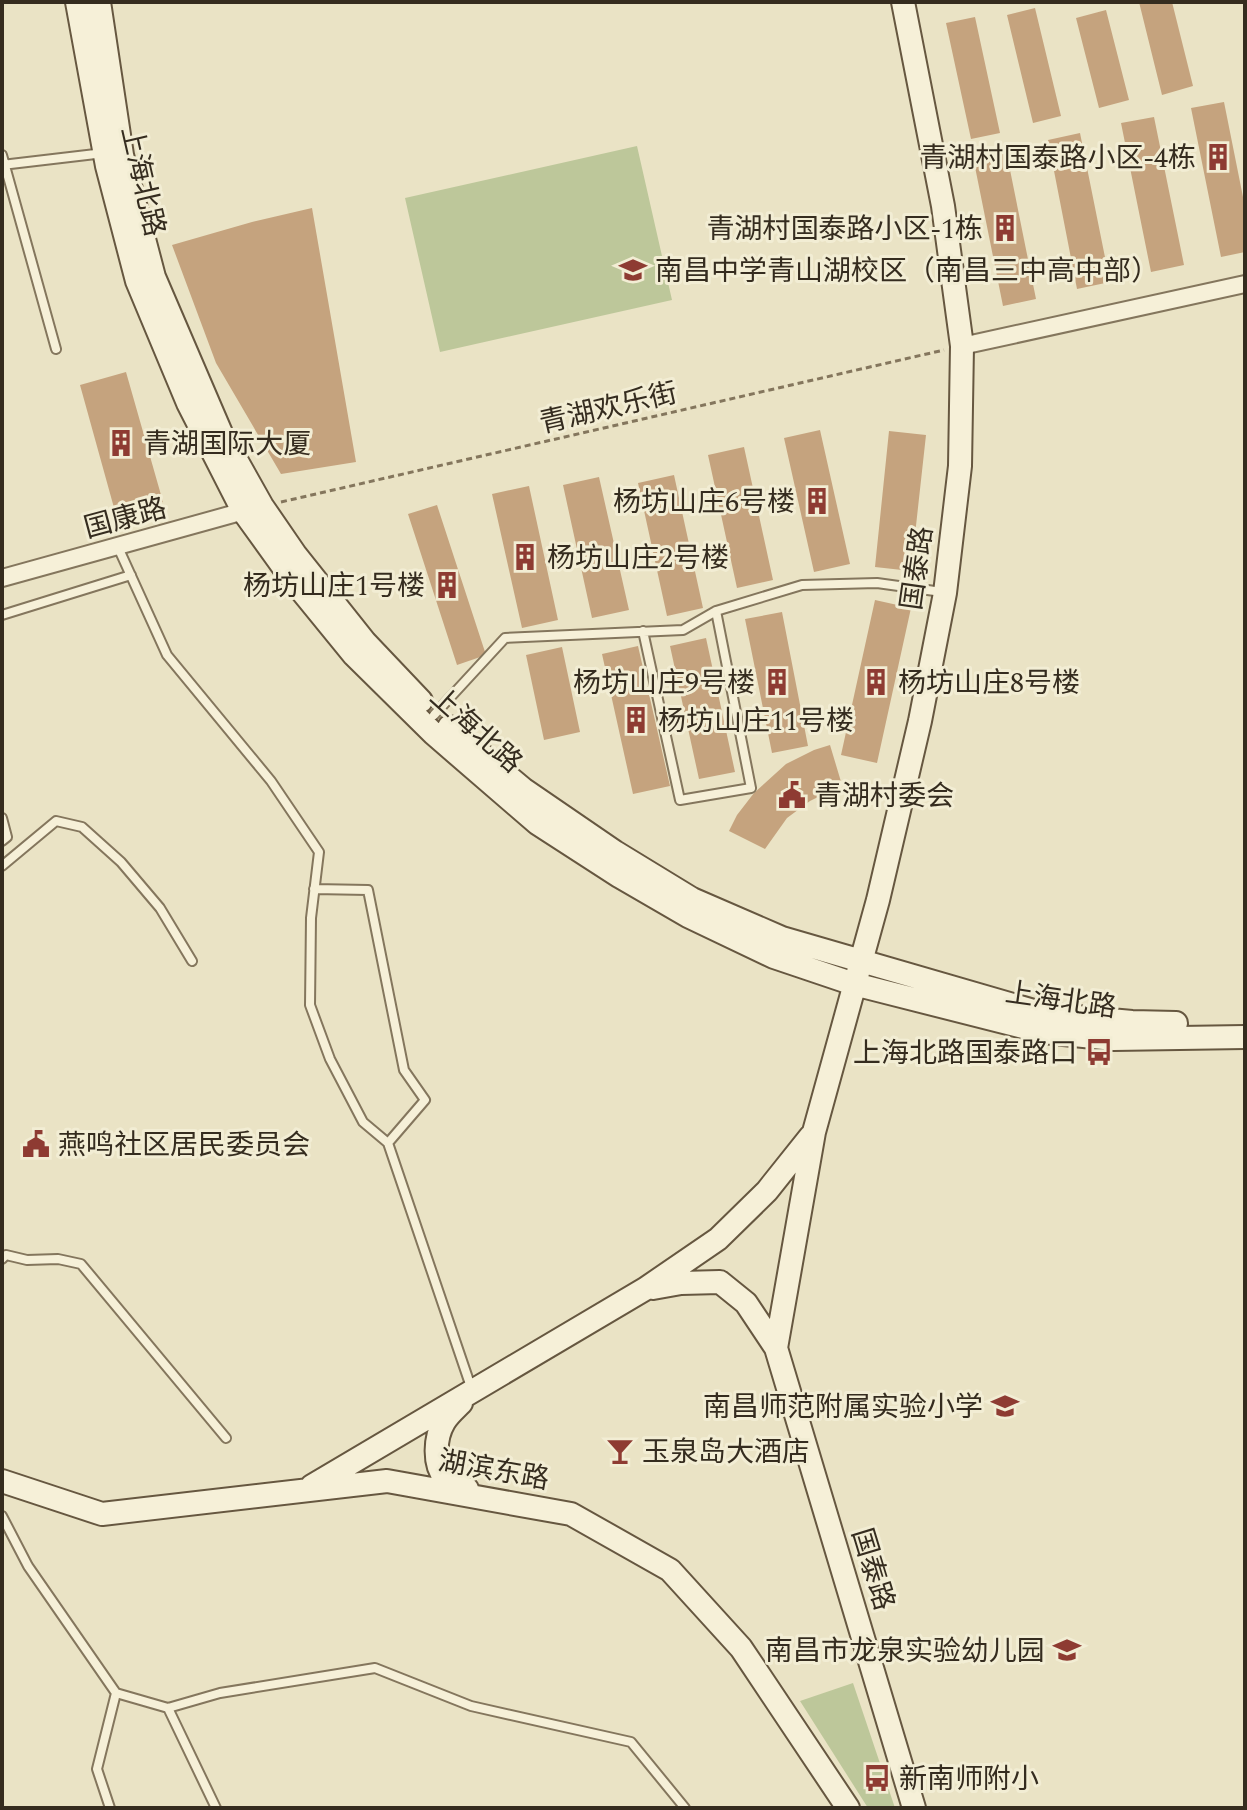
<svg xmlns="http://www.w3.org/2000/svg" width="1247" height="1810" font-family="Spectral,'Noto Sans SC',serif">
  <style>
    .green { fill: #bdc79a }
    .building { fill: #c5a37e }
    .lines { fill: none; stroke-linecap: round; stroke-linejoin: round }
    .lane-casing { stroke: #84765d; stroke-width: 12 }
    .street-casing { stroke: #84765d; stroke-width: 20 }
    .secondary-casing { stroke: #665740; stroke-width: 26 }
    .path { stroke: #84765d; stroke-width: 3; stroke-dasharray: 6 4; stroke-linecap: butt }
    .lane { stroke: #f6f0d8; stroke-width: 8 }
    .street { stroke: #f6f0d8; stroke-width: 16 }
    .secondary { stroke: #f6f0d8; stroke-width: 22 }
    .labels { text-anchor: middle; stroke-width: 6; stroke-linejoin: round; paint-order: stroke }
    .poi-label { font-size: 28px; fill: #352c1f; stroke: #f2edd4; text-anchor: start }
    .street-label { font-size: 28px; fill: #352c1f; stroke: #f2edd4 }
  </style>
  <rect width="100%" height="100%" fill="#eae3c5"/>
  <path class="green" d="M 637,146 L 672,300 L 440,352 L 405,198 Z
    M 853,1683 L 895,1808 L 868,1808 L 800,1701 Z"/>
  <path class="building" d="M 1139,2 L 1172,2 L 1193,86 L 1162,95 Z
    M 1035,8 L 1061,116 L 1033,123 L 1007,15 Z
    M 1106,10 L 1129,100 L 1099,108 L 1076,18 Z
    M 975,17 L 1000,133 L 971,139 L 946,23 Z
    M 1224,102 L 1245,207 L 1245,252 L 1221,257 L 1191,108 Z
    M 1154,117 L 1184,265 L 1151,272 L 1121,123 Z
    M 1080,133 L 1110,282 L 1077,289 L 1048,140 Z
    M 1006,150 L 1036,299 L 1003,306 L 973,157 Z
    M 312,208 L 356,462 L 281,474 L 216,363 L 172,245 L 252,222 Z
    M 126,372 L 163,502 L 116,515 L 80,385 Z
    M 820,430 L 850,564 L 814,572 L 784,438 Z
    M 889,431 L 926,435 L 911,571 L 875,567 Z
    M 744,447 L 773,580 L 737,588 L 708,455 Z
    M 674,475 L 703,608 L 667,616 L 638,483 Z
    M 599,477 L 629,610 L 592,618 L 563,485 Z
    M 529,486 L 558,620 L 522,628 L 492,494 Z
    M 437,505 L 486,655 L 457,665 L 408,514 Z
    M 875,600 L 911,608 L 877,763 L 841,755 Z
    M 782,612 L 808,746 L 772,753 L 745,619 Z
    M 706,638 L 735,772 L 699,779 L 670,646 Z
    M 638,646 L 670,786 L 633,794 L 602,654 Z
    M 562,647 L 580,732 L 544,740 L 526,655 Z
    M 830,745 L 842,785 L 810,801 L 787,818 L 765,849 L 729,831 L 737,815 L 754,793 L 786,764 L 814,750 Z"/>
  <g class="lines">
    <g class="lane-casing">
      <path id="lane" d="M 2,155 L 56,349
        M 2,165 L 104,153
        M 117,545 L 167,655 L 271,781 L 319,852 L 311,918 L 310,1005 L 330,1059 L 363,1122 L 388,1143 L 472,1390
        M 2,615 L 131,575
        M 643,631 L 680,800 L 751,788 L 716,611
        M 434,715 L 505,638 L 683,630 L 716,611 L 802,585 L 877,583 L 942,592
        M 2,818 L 7,837 L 2,841
        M 2,866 L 56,821 L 82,827 L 121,862 L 160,908 L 192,961
        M 314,889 L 368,890 L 404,1070 L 425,1100 L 388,1143
        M 2,1259 L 6,1255 L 27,1260 L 58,1259 L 81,1264 L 226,1438
        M 2,1516 L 28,1566 L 116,1693 L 97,1769 L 110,1808
        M 116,1693 L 168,1708 L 220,1693 L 375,1668 L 471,1706 L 631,1742 L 685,1808
        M 168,1708 L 216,1808"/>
    </g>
    <g class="street-casing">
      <path id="street" d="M 962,346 L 1245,284
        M 2,578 L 251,509"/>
    </g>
    <g class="secondary-casing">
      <path id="secondary" d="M 77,2 L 107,166 L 137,281 L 188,403 L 243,511 L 292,579 L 354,655 L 434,734 L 537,823 L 619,876 L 688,916 L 774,957 L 854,984 L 1043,1032 L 1114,1039 L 1245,1037
        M 99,2 L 122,155 L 154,277 L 221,433 L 262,506 L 295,554 L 365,642 L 421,701
        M 903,2 L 943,206 L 962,346 L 960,466 L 945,593 L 920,721 L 878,900 L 814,1132 L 776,1348 L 914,1808
        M 449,727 L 523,789 L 615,852 L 692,899 L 782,938 L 1044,1014 L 1132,1022 L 1176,1023
        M 653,1288 L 681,1283 L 720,1282 L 746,1303 L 776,1348
        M 461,1403 C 455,1409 448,1415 444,1422 C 435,1437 433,1464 445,1478 C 451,1484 459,1487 467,1489
        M 2,1481 L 102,1514 L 387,1481 L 571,1514 L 670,1570 L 741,1648 L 848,1808
        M 312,1486 L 645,1289 L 718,1239 L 767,1191 L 810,1137"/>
    </g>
    <path class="path" d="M 281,502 L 944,350"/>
    <use href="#lane" class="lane"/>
    <use href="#street" class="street"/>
    <use href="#secondary" class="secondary"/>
  </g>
  <defs>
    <g id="building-bare" transform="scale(2.16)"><path d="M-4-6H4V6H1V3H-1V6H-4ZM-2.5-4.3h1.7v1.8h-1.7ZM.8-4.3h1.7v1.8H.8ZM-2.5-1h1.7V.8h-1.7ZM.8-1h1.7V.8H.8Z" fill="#8e3b32" stroke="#f2edd4" stroke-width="2.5" paint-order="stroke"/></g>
    <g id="school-bare" transform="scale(2.16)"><path d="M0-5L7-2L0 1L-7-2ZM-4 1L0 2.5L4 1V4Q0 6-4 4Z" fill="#8e3b32" stroke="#f2edd4" stroke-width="2.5" paint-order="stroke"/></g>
    <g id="civic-bare" transform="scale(2.16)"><path d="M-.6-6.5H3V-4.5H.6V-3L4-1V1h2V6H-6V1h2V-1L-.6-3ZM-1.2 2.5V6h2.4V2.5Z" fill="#8e3b32" stroke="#f2edd4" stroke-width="2.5" paint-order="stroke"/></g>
    <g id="bus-bare" transform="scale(2.16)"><path d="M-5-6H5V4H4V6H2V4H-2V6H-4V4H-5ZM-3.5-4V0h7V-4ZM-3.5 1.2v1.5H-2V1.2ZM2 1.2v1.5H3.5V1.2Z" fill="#8e3b32" stroke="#f2edd4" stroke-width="2.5" paint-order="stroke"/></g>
    <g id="bar-bare" transform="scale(2.16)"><path d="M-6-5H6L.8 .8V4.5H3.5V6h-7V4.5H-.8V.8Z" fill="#8e3b32" stroke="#f2edd4" stroke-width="2.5" paint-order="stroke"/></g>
  </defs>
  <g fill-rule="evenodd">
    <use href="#building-bare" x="1218" y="157"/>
    <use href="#building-bare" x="1005" y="228"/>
    <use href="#school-bare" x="633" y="270"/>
    <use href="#building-bare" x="121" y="443"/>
    <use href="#building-bare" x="817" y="501"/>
    <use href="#building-bare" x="525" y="557"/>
    <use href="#building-bare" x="447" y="585"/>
    <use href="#building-bare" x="777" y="682"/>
    <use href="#building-bare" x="876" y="682"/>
    <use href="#building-bare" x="636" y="720"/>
    <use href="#civic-bare" x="792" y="795"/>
    <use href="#bus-bare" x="1099" y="1052"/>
    <use href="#civic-bare" x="36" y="1144"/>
    <use href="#school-bare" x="1005" y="1406"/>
    <use href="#bar-bare" x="620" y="1451"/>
    <use href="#school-bare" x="1067" y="1650"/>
    <use href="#bus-bare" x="877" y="1778"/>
  </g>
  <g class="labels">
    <g class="poi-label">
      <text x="1196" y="167" text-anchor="end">青湖村国泰路小区-4栋</text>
      <text x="983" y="238" text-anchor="end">青湖村国泰路小区-1栋</text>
      <text x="655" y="280">南昌中学青山湖校区（南昌三中高中部）</text>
      <text x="143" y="453">青湖国际大厦</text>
      <text x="795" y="511" text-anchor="end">杨坊山庄6号楼</text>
      <text x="547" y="567">杨坊山庄2号楼</text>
      <text x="425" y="595" text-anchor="end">杨坊山庄1号楼</text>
      <text x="755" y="692" text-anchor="end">杨坊山庄9号楼</text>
      <text x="898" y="692">杨坊山庄8号楼</text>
      <text x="658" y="730">杨坊山庄11号楼</text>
      <text x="814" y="805">青湖村委会</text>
      <text x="1077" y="1062" text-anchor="end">上海北路国泰路口</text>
      <text x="58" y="1154">燕鸣社区居民委员会</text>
      <text x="983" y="1416" text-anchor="end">南昌师范附属实验小学</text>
      <text x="642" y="1461">玉泉岛大酒店</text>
      <text x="1045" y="1660" text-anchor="end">南昌市龙泉实验幼儿园</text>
      <text x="899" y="1788">新南师附小</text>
    </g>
    <g class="street-label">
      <text transform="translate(144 181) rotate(77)" y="10">上海北路</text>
      <text transform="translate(608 407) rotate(-13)" y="10">青湖欢乐街</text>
      <text transform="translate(125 517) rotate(-15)" y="10">国康路</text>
      <text transform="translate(916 568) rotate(-82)" y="10">国泰路</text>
      <text transform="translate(477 729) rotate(42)" y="10">上海北路</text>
      <text transform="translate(1061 999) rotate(8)" y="10">上海北路</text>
      <text transform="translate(494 1469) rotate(10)" y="10">湖滨东路</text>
      <text transform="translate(874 1569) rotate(73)" y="10">国泰路</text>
    </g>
  </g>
  <rect width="1247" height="1810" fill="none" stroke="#352c1f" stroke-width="8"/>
</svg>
